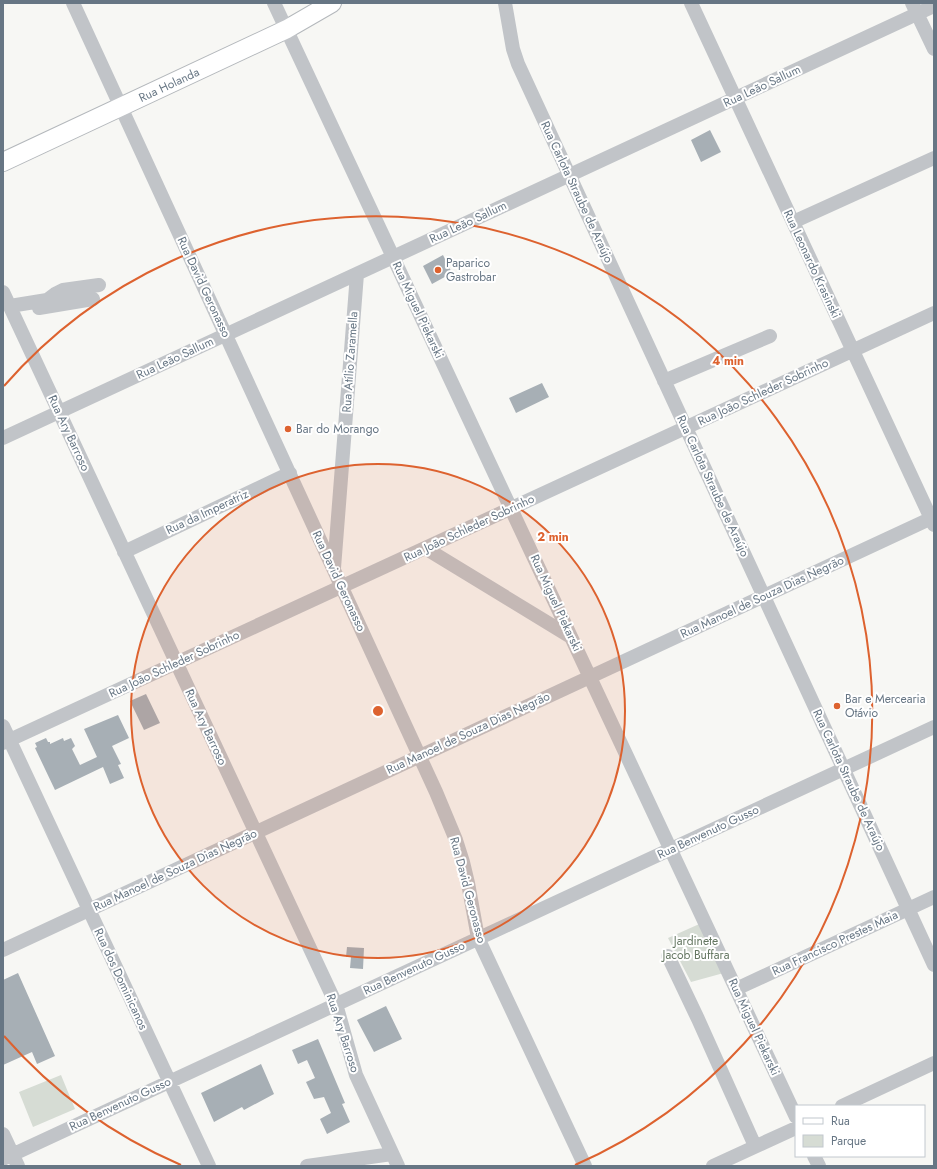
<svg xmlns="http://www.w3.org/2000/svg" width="937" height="1169" font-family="Jost,sans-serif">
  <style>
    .green { fill: #d6dcd4 }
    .building { fill: #a7afb5 }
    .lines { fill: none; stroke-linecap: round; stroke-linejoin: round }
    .major-casing { stroke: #b4b8bc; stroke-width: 20 }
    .minor { stroke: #c1c4c8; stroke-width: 14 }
    .major { stroke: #fff; stroke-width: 18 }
    .ring { fill: none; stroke: #dd622f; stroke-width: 2 }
    .poi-dot { fill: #dd622f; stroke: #fff; stroke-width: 1.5 }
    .labels { text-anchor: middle; stroke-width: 4; stroke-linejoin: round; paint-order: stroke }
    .street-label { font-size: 12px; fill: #677684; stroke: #fff }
    .poi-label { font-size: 12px; fill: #677684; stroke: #fff; text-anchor: start }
    .park-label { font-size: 12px; fill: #657762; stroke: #fff }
    .centre { fill: #dd622f; stroke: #fff; stroke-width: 2 }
    .ring-label { font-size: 12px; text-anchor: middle; font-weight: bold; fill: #dd622f; stroke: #fff; stroke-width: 4; stroke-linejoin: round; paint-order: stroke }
  </style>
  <rect width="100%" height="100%" fill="#f7f7f4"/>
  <path class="green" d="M 706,921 L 731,971 L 691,982 L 668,938 Z
    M 61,1075 L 75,1109 L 33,1127 L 19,1092 Z"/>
  <path class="building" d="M 710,130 L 721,152 L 701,162 L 691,140 Z
    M 443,255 L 452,273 L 432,284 L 423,266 Z
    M 542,383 L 549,397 L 516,413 L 509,398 Z
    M 146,694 L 160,723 L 144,730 L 130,701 Z
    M 118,715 L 129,738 L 112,746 L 121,764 L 118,765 L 124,778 L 110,784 L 103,767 L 55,790 L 35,748 L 37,747 L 35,743 L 46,738 L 48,742 L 50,742 L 50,744 L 63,738 L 64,741 L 71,738 L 75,746 L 72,749 L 80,765 L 97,757 L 84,729 Z
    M 347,947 L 364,948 L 363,969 L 350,968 L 351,957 L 346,957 Z
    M 18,973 L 55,1056 L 37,1064 L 32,1052 L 3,1065 L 3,980 Z
    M 386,1006 L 402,1039 L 374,1052 L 357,1020 Z
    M 318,1039 L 345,1103 L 342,1104 L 350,1122 L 327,1134 L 320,1119 L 331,1113 L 324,1097 L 314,1099 L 306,1082 L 315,1078 L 307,1060 L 298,1064 L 292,1050 Z
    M 261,1064 L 274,1094 L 244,1110 L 242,1107 L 214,1122 L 201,1093 Z"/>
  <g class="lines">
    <g class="major-casing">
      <path id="major" d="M 3,162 L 287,29 L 332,3"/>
    </g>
    <path class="minor" d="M 73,3 L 436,792 L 456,840 L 463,862 L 468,883 L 478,938 L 585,1166
      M 274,3 L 796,1117
      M 505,3 L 513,49 L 518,64 L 934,965
      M 691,3 L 934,525
      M 912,3 L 934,49
      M 793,222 L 934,158
      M 3,292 L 336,1004 L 356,1075 L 398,1166
      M 10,306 L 47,300 L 55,294 L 63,290 L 99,285
      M 39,308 L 93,299
      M 664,381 L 770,336
      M 3,438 L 934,6
      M 425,548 L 571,637
      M 124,552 L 290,473
      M 334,568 L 357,274
      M 3,726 L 209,1166
      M 3,743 L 934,313
      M 3,950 L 934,517
      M 668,956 L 698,1019 L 755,1146
      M 736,989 L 934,897
      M 842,1106 L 934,1063
      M 3,1134 L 18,1166
      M 814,1156 L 819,1166
      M 3,1159 L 934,727
      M 307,1166 L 392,1154
      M 713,1166 L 796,1128"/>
    <use href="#major" class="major"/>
  </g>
  <circle cx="378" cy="711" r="247" fill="#dd622f" fill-opacity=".12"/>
  <g class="ring">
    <circle cx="378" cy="711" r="247"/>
    <path d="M181 1165A495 495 0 0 1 4 1036M4 386A495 495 0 1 1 575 1165"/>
  </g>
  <g class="poi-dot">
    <circle cx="438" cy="270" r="4"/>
    <circle cx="288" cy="429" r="4"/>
    <circle cx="837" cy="706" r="4"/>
  </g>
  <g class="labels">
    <g class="street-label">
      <text transform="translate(169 85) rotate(-25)" y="4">Rua Holanda</text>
      <text transform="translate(762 86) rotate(-25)" y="4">Rua Leão Sallum</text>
      <text transform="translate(577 192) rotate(65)" y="4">Rua Carlota Straube de Araújo</text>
      <text transform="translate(468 222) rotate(-25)" y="4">Rua Leão Sallum</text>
      <text transform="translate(812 264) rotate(65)" y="4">Rua Leonardo Krasinski</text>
      <text transform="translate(204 287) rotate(65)" y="4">Rua David Geronasso</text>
      <text transform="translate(418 310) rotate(65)" y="4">Rua Miguel Piekarski</text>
      <text transform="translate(175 358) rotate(-25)" y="4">Rua Leão Sallum</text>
      <text transform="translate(350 362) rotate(-86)" y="4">Rua Atílio Zaramella</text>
      <text transform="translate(763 392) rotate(-25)" y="4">Rua João Schleder Sobrinho</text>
      <text transform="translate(69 433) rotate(65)" y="4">Rua Ary Barroso</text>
      <text transform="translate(713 486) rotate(65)" y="4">Rua Carlota Straube de Araújo</text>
      <text transform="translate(207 512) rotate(-25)" y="4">Rua da Imperatriz</text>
      <text transform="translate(469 528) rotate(-25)" y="4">Rua João Schleder Sobrinho</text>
      <text transform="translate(339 581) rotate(65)" y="4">Rua David Geronasso</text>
      <text transform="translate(762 597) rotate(-25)" y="4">Rua Manoel de Souza Dias Negrão</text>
      <text transform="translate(556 603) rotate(65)" y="4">Rua Miguel Piekarski</text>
      <text transform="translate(174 664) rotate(-25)" y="4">Rua João Schleder Sobrinho</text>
      <text transform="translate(206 727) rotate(65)" y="4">Rua Ary Barroso</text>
      <text transform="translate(468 733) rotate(-25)" y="4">Rua Manoel de Souza Dias Negrão</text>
      <text transform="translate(849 780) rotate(65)" y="4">Rua Carlota Straube de Araújo</text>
      <text transform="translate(708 832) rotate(-25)" y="4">Rua Benvenuto Gusso</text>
      <text transform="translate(175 870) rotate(-25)" y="4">Rua Manoel de Souza Dias Negrão</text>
      <text transform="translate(468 890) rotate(75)" y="4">Rua David Geronasso</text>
      <text transform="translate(835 943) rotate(-25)" y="4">Rua Francisco Prestes Maia</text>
      <text transform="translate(414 968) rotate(-25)" y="4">Rua Benvenuto Gusso</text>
      <text transform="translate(121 979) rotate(65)" y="4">Rua dos Dominicanos</text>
      <text transform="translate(754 1027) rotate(65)" y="4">Rua Miguel Piekarski</text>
      <text transform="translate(343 1033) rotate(72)" y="4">Rua Ary Barroso</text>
      <text transform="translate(120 1104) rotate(-25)" y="4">Rua Benvenuto Gusso</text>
    </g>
    <g class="poi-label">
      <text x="446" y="267">Paparico<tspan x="446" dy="14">Gastrobar</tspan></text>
      <text x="296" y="433">Bar do Morango</text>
      <text x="845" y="703">Bar e Mercearia<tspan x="845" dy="14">Otávio</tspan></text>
    </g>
    <g class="park-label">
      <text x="696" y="945">Jardinete<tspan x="696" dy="14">Jacob Buffara</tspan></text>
    </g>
  </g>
  <circle cx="378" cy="711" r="6" class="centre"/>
  <g class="ring-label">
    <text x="728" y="365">4 min</text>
    <text x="553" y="541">2 min</text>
  </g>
  <rect width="937" height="1169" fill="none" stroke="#677684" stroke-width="8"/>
  <rect x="795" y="1105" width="130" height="52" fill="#ffffff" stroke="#c2c8ce"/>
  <rect x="803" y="1118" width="20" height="6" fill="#ffffff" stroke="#c2c8ce"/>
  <text x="831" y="1125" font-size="12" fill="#677684">Rua</text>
  <rect x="803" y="1135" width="20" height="12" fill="#d6dcd4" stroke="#c2c8ce"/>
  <text x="831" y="1145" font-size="12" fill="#677684">Parque</text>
</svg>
